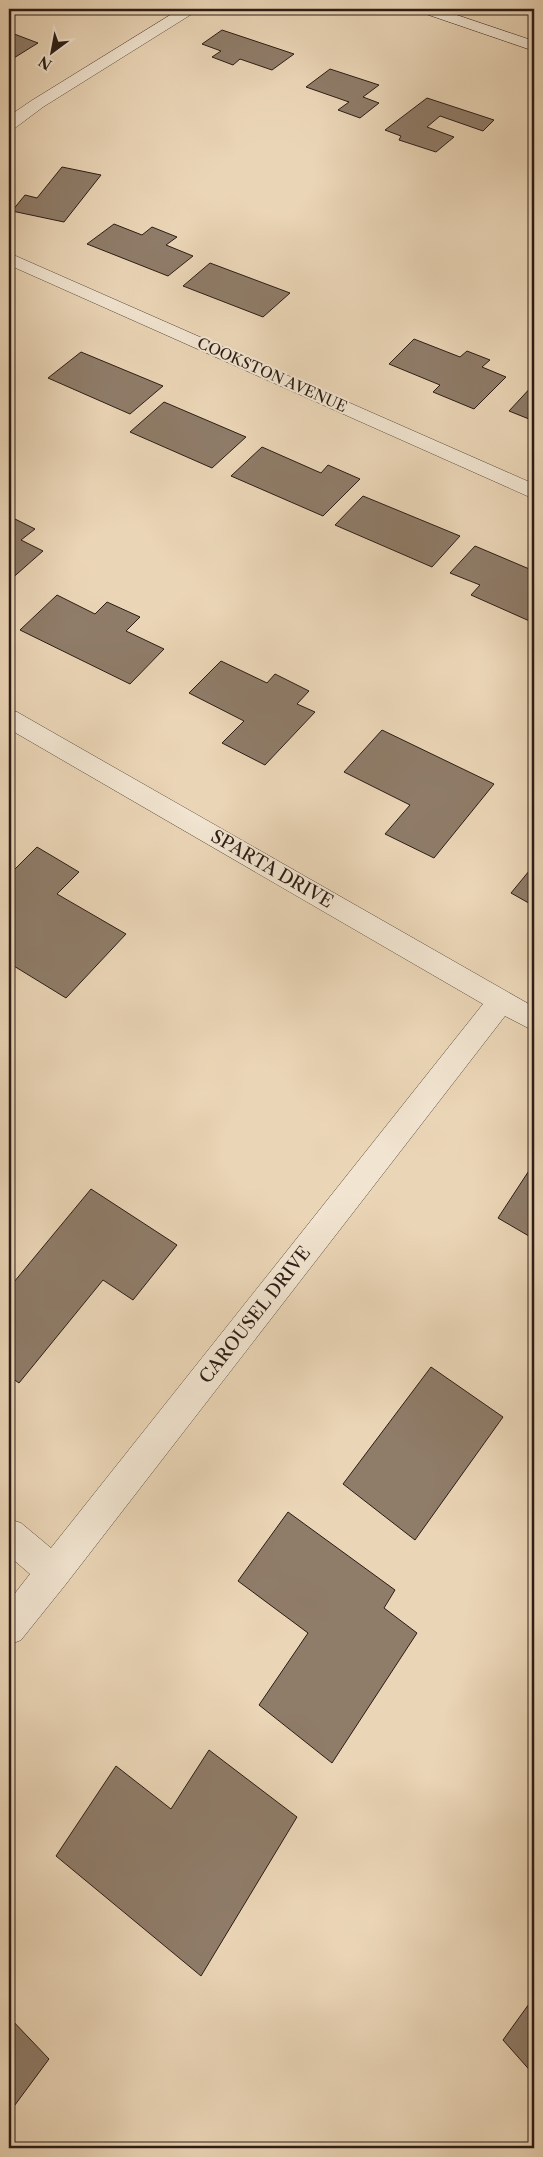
<svg xmlns="http://www.w3.org/2000/svg" width="543" height="2157" font-family="'Libre Caslon Text',serif">
  <style>
    .building { fill: #8f7c69; stroke: #2c1c15 }
    .lines { fill: none; stroke-linecap: round; stroke-linejoin: round }
    .street-casing { stroke: #5c4a3d; stroke-width: 1 }
    .secondary-casing { stroke: #2c1c15; stroke-width: 1 }
    .street { fill: #f1e4d0; fill-rule: evenodd }
    .secondary { fill: #f1e4d0; fill-rule: evenodd }
    .labels { text-anchor: middle; stroke-width: 4; stroke-linejoin: round; paint-order: stroke }
    .far-street-label { font-size: 15px; fill: #2c1c15; stroke: #f1e4d0 }
    .street-label { font-size: 18px; fill: #2c1c15; stroke: #f1e4d0 }
  </style>
  <rect width="100%" height="100%" fill="#ead5b6"/>
  <filter id="stains"><feTurbulence type="fractalNoise" baseFrequency=".004" numOctaves="4"/><feColorMatrix values="0 0 0 0 .2 0 0 0 0 .09 0 0 0 0 .02 0 0 0 .5 -.17"/></filter>
  <radialGradient id="worn" r=".72"><stop offset=".6" stop-color="#630" stop-opacity="0"/><stop offset="1" stop-color="#630" stop-opacity=".3"/></radialGradient>
  <path class="building" d="M 222,30 L 294,54 L 272,70 L 240,59 L 233,65 L 212,57 L 221,51 L 202,44 Z
    M 9,32 L 38,43 L 9,61 Z
    M 330,69 L 379,85 L 363,97 L 379,103 L 360,118 L 338,110 L 349,102 L 306,87 Z
    M 427,98 L 494,120 L 483,131 L 440,116 L 427,127 L 454,137 L 436,152 L 399,140 L 401,136 L 385,130 Z
    M 62,167 L 101,175 L 64,222 L 12,211 L 25,195 L 37,198 Z
    M 114,224 L 142,235 L 152,227 L 177,237 L 166,245 L 193,256 L 168,276 L 87,244 Z
    M 210,263 L 290,293 L 263,317 L 183,286 Z
    M 414,339 L 460,357 L 467,351 L 490,360 L 482,367 L 506,377 L 474,409 L 433,392 L 440,385 L 389,364 Z
    M 81,352 L 163,386 L 130,414 L 48,378 Z
    M 534,384 L 534,421 L 509,411 Z
    M 164,402 L 246,437 L 212,468 L 130,432 Z
    M 262,447 L 321,473 L 328,465 L 360,479 L 323,516 L 231,476 Z
    M 363,496 L 460,536 L 432,567 L 335,525 Z
    M 9,516 L 35,529 L 21,540 L 43,551 L 9,581 Z
    M 475,546 L 534,571 L 534,623 L 471,595 L 480,585 L 450,573 Z
    M 57,595 L 95,614 L 107,602 L 140,617 L 126,631 L 164,649 L 130,684 L 20,630 Z
    M 221,661 L 267,683 L 275,674 L 309,691 L 297,704 L 315,712 L 265,765 L 222,743 L 244,721 L 189,693 Z
    M 382,730 L 494,784 L 434,858 L 385,834 L 410,805 L 344,772 Z
    M 37,847 L 79,872 L 57,894 L 126,934 L 66,998 L 9,963 L 9,875 Z
    M 534,865 L 534,906 L 511,893 Z
    M 534,1163 L 534,1239 L 498,1218 Z
    M 91,1189 L 177,1245 L 133,1300 L 103,1280 L 19,1383 L 9,1376 L 9,1288 Z
    M 431,1367 L 503,1417 L 415,1540 L 343,1484 Z
    M 288,1512 L 395,1590 L 384,1608 L 417,1633 L 332,1763 L 259,1705 L 308,1633 L 238,1581 Z
    M 209,1750 L 297,1817 L 201,1976 L 56,1856 L 116,1766 L 171,1809 Z
    M 534,1997 L 534,2075 L 503,2040 Z
    M 9,2017 L 49,2059 L 9,2113 Z"/>
  <g class="lines">
    <g class="street-casing">
      <path id="street" d="M 180,9 L 198,9 L 195,12 L 43,107 L 15,128 L 9,129 L 9,116 L 31,101 Z
        M 9,253 L 534,484 L 534,499 L 9,265 Z
        M 9,710 L 17,712 L 534,1007 L 534,1031 L 505,1016 L 66,1584 L 21,1640 L 9,1645 L 9,1601 L 30,1574 L 9,1556 L 9,1519 L 21,1523 L 51,1548 L 483,1004 L 9,729 Z"/>
    </g>
    <g class="secondary-casing">
      <path id="secondary" d="M 417,9 L 439,9 L 534,41 L 534,51 L 420,12 Z"/>
    </g>
    <use href="#street" class="street"/>
    <use href="#secondary" class="secondary"/>
  </g>
  <g class="labels">
    <g class="far-street-label">
      <text transform="translate(272 375) rotate(24)" y="5">COOKSTON AVENUE</text>
    </g>
    <g class="street-label">
      <text transform="translate(272 869) rotate(30)" y="6">SPARTA DRIVE</text>
      <text transform="translate(255 1315) rotate(-52)" y="6">CAROUSEL DRIVE</text>
    </g>
  </g>
  <rect width="543" height="2157" fill="none" stroke="#ead5b6" stroke-width="30"/>
  <rect x="10" y="10" width="523" height="2137" fill="none" stroke="#2c1c15" stroke-width="2.5"/>
  <rect x="15" y="15" width="513" height="2127" fill="none" stroke="#2c1c15"/>
  <g transform="translate(52 52) rotate(212)" stroke="#f1e4d0" stroke-width="4" paint-order="stroke">
  <path d="M0-4L9 19L0 12L-9 19Z" fill="#2c1c15"/>
  <text y="-8" font-size="14" font-weight="bold" text-anchor="middle" fill="#2c1c15">N</text>
  </g>
  <rect width="100%" height="100%" filter="url(#stains)"/>
  <rect width="100%" height="100%" fill="url(#worn)"/>
</svg>
